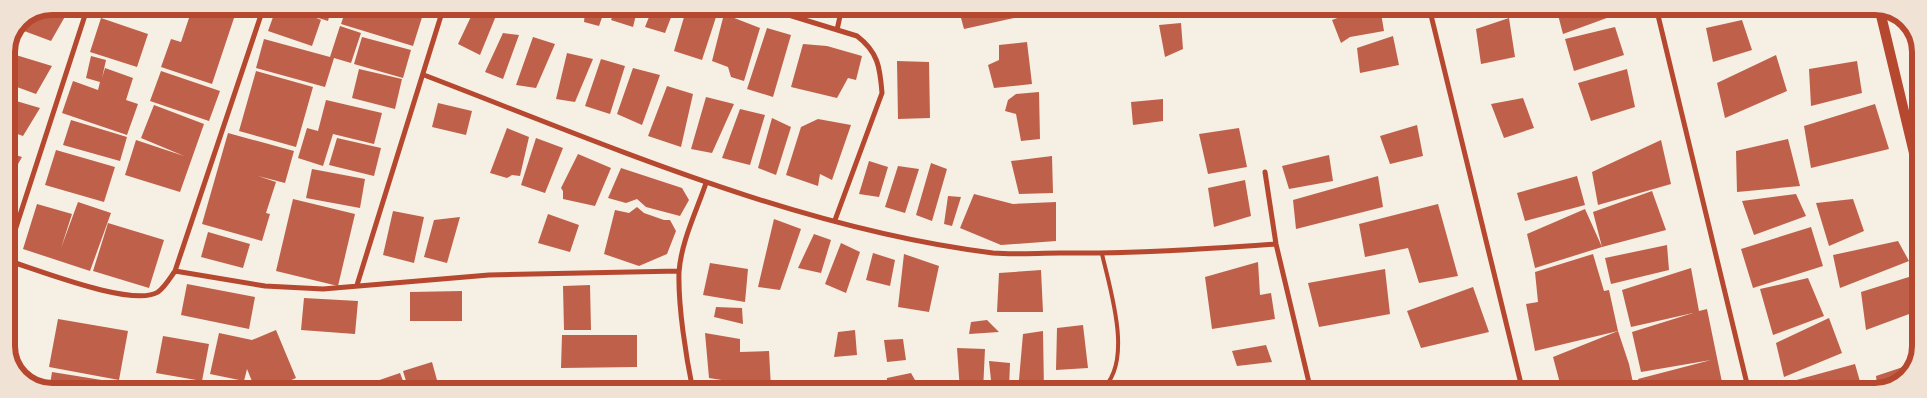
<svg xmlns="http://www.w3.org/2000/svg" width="1927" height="398" font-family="'Fira Sans Condensed',sans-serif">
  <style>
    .building { fill: #bf614a }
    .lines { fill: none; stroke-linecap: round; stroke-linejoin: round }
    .service { stroke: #b5482f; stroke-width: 4 }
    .minor { stroke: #b5482f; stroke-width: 5 }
    .secondary { stroke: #b5482f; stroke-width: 10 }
    .rim { fill: none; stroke: #b5482f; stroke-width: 6 }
  </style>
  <rect width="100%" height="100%" fill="#f6efe4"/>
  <path class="building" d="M 193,6 L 238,6 L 212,84 L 161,67 L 171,39 L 181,42 Z
    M 277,6 L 332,6 L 328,21 L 312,16 L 321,20 L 312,46 L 268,31 Z
    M 347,6 L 408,6 L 424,11 L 413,46 L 341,24 Z
    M 476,6 L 500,6 L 480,55 L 458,44 Z
    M 576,6 L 606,6 L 599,26 L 584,22 L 585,12 Z
    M 49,7 L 67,13 L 51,41 L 16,28 L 20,19 Z
    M 616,7 L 638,7 L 633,27 L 611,20 Z
    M 653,7 L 675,7 L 665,33 L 645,27 Z
    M 687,7 L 705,7 L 718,11 L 702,60 L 674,51 Z
    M 873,7 L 907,7 L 907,9 L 873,8 Z
    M 958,7 L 1013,7 L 1014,18 L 964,29 Z
    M 1366,7 L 1380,7 L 1384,31 L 1350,37 L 1341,43 L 1332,20 Z
    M 1472,7 L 1503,7 L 1504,9 L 1475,17 Z
    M 1568,7 L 1610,7 L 1615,15 L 1563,34 L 1557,11 Z
    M 724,14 L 760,28 L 744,81 L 731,77 L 728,67 L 712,61 Z
    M 101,18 L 148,34 L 137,67 L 90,52 Z
    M 1509,18 L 1515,57 L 1481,64 L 1476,29 Z
    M 1742,20 L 1752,50 L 1713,62 L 1706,28 Z
    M 1181,23 L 1183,49 L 1165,57 L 1159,25 Z
    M 340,26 L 361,33 L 351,63 L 334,58 L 325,87 L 256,68 L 264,39 L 330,57 Z
    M 1615,27 L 1624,55 L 1574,71 L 1565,39 Z
    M 767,28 L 791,35 L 773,97 L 747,89 Z
    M 503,33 L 519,35 L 503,79 L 485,72 Z
    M 1393,36 L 1399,65 L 1360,73 L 1357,48 Z
    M 362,37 L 411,50 L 403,78 L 354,64 Z
    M 533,37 L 555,44 L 536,88 L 516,85 Z
    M 1027,42 L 1032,84 L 994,88 L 988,65 L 999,60 L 999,45 Z
    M 803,44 L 827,46 L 862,56 L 856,80 L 848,78 L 837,98 L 791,87 Z
    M 6,52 L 52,66 L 36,94 L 6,83 Z
    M 567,53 L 593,59 L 575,102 L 556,99 Z
    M 1776,55 L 1787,91 L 1725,118 L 1717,83 Z
    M 91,56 L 106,60 L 102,78 L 105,68 L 133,78 L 126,100 L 138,104 L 127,135 L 62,113 L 73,81 L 98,90 L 100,82 L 86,78 Z
    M 601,59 L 625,66 L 610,114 L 585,106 Z
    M 897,61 L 929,62 L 930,118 L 898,119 Z
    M 1857,61 L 1862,93 L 1811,106 L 1809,69 Z
    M 633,68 L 660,75 L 642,125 L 617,114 Z
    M 359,69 L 402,79 L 395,109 L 352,98 Z
    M 1627,69 L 1635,107 L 1591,121 L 1578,83 Z
    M 161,71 L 220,91 L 209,121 L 150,101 Z
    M 256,71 L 313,87 L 296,147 L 239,131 Z
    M 667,86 L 693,94 L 681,147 L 648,136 Z
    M 1039,92 L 1040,139 L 1021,141 L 1016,114 L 1005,111 L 1008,100 L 1016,94 Z
    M 706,97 L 734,104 L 712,153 L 691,149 Z
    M 6,98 L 40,108 L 23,136 L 6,130 Z
    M 1523,98 L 1534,128 L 1504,138 L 1491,104 Z
    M 1163,99 L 1163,121 L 1133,125 L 1131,102 Z
    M 326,100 L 382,113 L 374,144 L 333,134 L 323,166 L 298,158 L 307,128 L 318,131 Z
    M 438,103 L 472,111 L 466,135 L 432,127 Z
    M 1875,104 L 1889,149 L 1811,168 L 1804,126 Z
    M 154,105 L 204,124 L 180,192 L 125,175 L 136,140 L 184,156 L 141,138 Z
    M 740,109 L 765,115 L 750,165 L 722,158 Z
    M 772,118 L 791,127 L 776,175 L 758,168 Z
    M 818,119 L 851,125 L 832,180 L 820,174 L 818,186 L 786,175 L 801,127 Z
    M 71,120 L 127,137 L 120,161 L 63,145 Z
    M 1417,125 L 1423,156 L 1390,164 L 1380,136 Z
    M 507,128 L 529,137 L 520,176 L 512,175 L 507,178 L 490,173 Z
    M 1239,128 L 1247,167 L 1208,174 L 1199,134 Z
    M 228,133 L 294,151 L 285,183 L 258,176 L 276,182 L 266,213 L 270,214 L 262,241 L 202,224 Z
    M 337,138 L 381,148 L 374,176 L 329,165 Z
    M 536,138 L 563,148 L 545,193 L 521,185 Z
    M 1788,139 L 1800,186 L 1737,192 L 1736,151 Z
    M 1661,140 L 1671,184 L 1598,205 L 1592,172 Z
    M 56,150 L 115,167 L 104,202 L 45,185 Z
    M 6,152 L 22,157 L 6,185 Z
    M 578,154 L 611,168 L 595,206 L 563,199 L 563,191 L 561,188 Z
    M 1329,155 L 1333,181 L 1289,189 L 1282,166 Z
    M 1052,156 L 1053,193 L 1019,194 L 1011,161 Z
    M 869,161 L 888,167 L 879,197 L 859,194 Z
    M 931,163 L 947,169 L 932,221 L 916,215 Z
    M 898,166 L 919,169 L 905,213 L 885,207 Z
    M 621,168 L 682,188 L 689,200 L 680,216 L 646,207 L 637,199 L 626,203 L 608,198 Z
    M 312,169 L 365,179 L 360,208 L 306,198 Z
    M 1378,176 L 1383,207 L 1296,229 L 1293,200 Z
    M 1577,176 L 1585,205 L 1525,221 L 1517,193 Z
    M 1245,180 L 1251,216 L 1214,227 L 1208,188 Z
    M 1652,191 L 1666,230 L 1602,247 L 1593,212 Z
    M 974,194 L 1013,204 L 1056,202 L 1056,241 L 1001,245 L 960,228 Z
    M 1796,194 L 1806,216 L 1754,235 L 1742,201 Z
    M 948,196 L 961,197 L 952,226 L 944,224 Z
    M 293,199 L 355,214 L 338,286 L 276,271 Z
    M 1853,199 L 1864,231 L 1829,246 L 1816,203 Z
    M 78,202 L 111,213 L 90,271 L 23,249 L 37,204 L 72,214 L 61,248 Z
    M 1438,204 L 1458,276 L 1419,283 L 1408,248 L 1365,257 L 1359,224 Z
    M 637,207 L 644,213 L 664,220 L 670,220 L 676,231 L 667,254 L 639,266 L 604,254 L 615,210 L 629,213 Z
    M 1585,209 L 1602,247 L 1535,268 L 1527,234 Z
    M 393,211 L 424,217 L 414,263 L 383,255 Z
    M 548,214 L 579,225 L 570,252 L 538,243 Z
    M 460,217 L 447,263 L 424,257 L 434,220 Z
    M 774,219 L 801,229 L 780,290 L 758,287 Z
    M 108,223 L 164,240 L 149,288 L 93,271 Z
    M 1811,227 L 1823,266 L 1753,288 L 1741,249 Z
    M 208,232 L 250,244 L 243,268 L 201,257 Z
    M 814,234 L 831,240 L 821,273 L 798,268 Z
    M 1898,241 L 1909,261 L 1840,288 L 1833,255 Z
    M 841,243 L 860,252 L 846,293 L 825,284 Z
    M 1667,245 L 1669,270 L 1611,284 L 1605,258 Z
    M 873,253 L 895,260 L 890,286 L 866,280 Z
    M 904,254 L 939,266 L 929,312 L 898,307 Z
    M 1593,254 L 1604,291 L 1609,290 L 1618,331 L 1535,351 L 1526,304 L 1538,302 L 1535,272 Z
    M 1258,262 L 1260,295 L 1271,293 L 1275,319 L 1212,329 L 1205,277 Z
    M 710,263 L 748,269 L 745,302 L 703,295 Z
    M 1691,268 L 1699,311 L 1707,309 L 1724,392 L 1641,392 L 1638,379 L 1711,360 L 1641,372 L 1632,332 L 1693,313 L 1631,327 L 1622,290 Z
    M 1385,269 L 1390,314 L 1319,327 L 1308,283 Z
    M 1041,270 L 1043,312 L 997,312 L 999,273 Z
    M 1912,276 L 1920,310 L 1866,330 L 1861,292 Z
    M 1808,278 L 1824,316 L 1773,335 L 1760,289 Z
    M 187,284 L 255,297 L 249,329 L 181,315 Z
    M 590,285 L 591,330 L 564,330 L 563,286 Z
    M 1473,287 L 1489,332 L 1421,348 L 1407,311 Z
    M 462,291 L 462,321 L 410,321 L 410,292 Z
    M 304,298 L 358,301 L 355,334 L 301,330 Z
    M 716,307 L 742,308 L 743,324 L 714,317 Z
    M 1829,318 L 1842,353 L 1784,377 L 1776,343 Z
    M 58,319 L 128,331 L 119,380 L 49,367 Z
    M 987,320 L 999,332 L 969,334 L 971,322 Z
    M 1083,325 L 1088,368 L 1056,370 L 1057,328 Z
    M 276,330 L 296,378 L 266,391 L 256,391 L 247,369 L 244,381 L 210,374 L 219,333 L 252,340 Z
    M 855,330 L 857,355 L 834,357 L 838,332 Z
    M 1043,331 L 1044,391 L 1018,391 L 1023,334 Z
    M 1618,331 L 1629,364 L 1635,392 L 1550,392 L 1561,387 L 1553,357 Z
    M 705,333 L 740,339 L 740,352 L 769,351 L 771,388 L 709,378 Z
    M 562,335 L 637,335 L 637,367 L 561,368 Z
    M 163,336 L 209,344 L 202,381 L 156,373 Z
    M 903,339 L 906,360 L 887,362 L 884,340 Z
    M 1266,345 L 1272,362 L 1237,366 L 1232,351 Z
    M 957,348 L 985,349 L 983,391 L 960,391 Z
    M 989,361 L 1010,363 L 1009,389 L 992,390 Z
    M 432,362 L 440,391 L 409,391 L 403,371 Z
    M 1915,363 L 1905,381 L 1878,391 L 1876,376 Z
    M 1855,364 L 1863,392 L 1775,392 L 1774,386 Z
    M 52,372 L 114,382 L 113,391 L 49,391 Z
    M 400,373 L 407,391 L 320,391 L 354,381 L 356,388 Z
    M 911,373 L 915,380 L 941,380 L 940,391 L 886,391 L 887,378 Z"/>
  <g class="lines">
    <path class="service" d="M 1100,391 C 1135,365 1110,289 1102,254"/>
    <path class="minor" d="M 762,7 L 857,36 C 878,52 880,67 882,93 L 835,220
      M 1429,7 L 1523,392
      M 1656,7 L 1749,392
      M 837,30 L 842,7
      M 424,75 C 607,145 798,229 993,253 C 1015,255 1038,253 1060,253 C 1132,254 1204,249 1276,244
      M 1265,172 L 1276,244 L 1311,391
      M 6,258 L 88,6
      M 6,260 C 36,269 133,308 158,292 C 165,287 170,278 175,271 L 264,6
      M 175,271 L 265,286 L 323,289 L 489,275 L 679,271
      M 357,285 L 444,6
      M 693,391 C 686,357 678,306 679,272 C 681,242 697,210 706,183"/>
    <path class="secondary" d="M 1879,7 L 1920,178"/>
  </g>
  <path d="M0 0H1927V398H0ZM52 15H1875A37 37 0 0 1 1912 52V346A37 37 0 0 1 1875 383H52A37 37 0 0 1 15 346V52A37 37 0 0 1 52 15Z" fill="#f1e2d6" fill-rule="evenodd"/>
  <path class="rim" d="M52 15H1875A37 37 0 0 1 1912 52V346A37 37 0 0 1 1875 383H52A37 37 0 0 1 15 346V52A37 37 0 0 1 52 15Z"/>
</svg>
